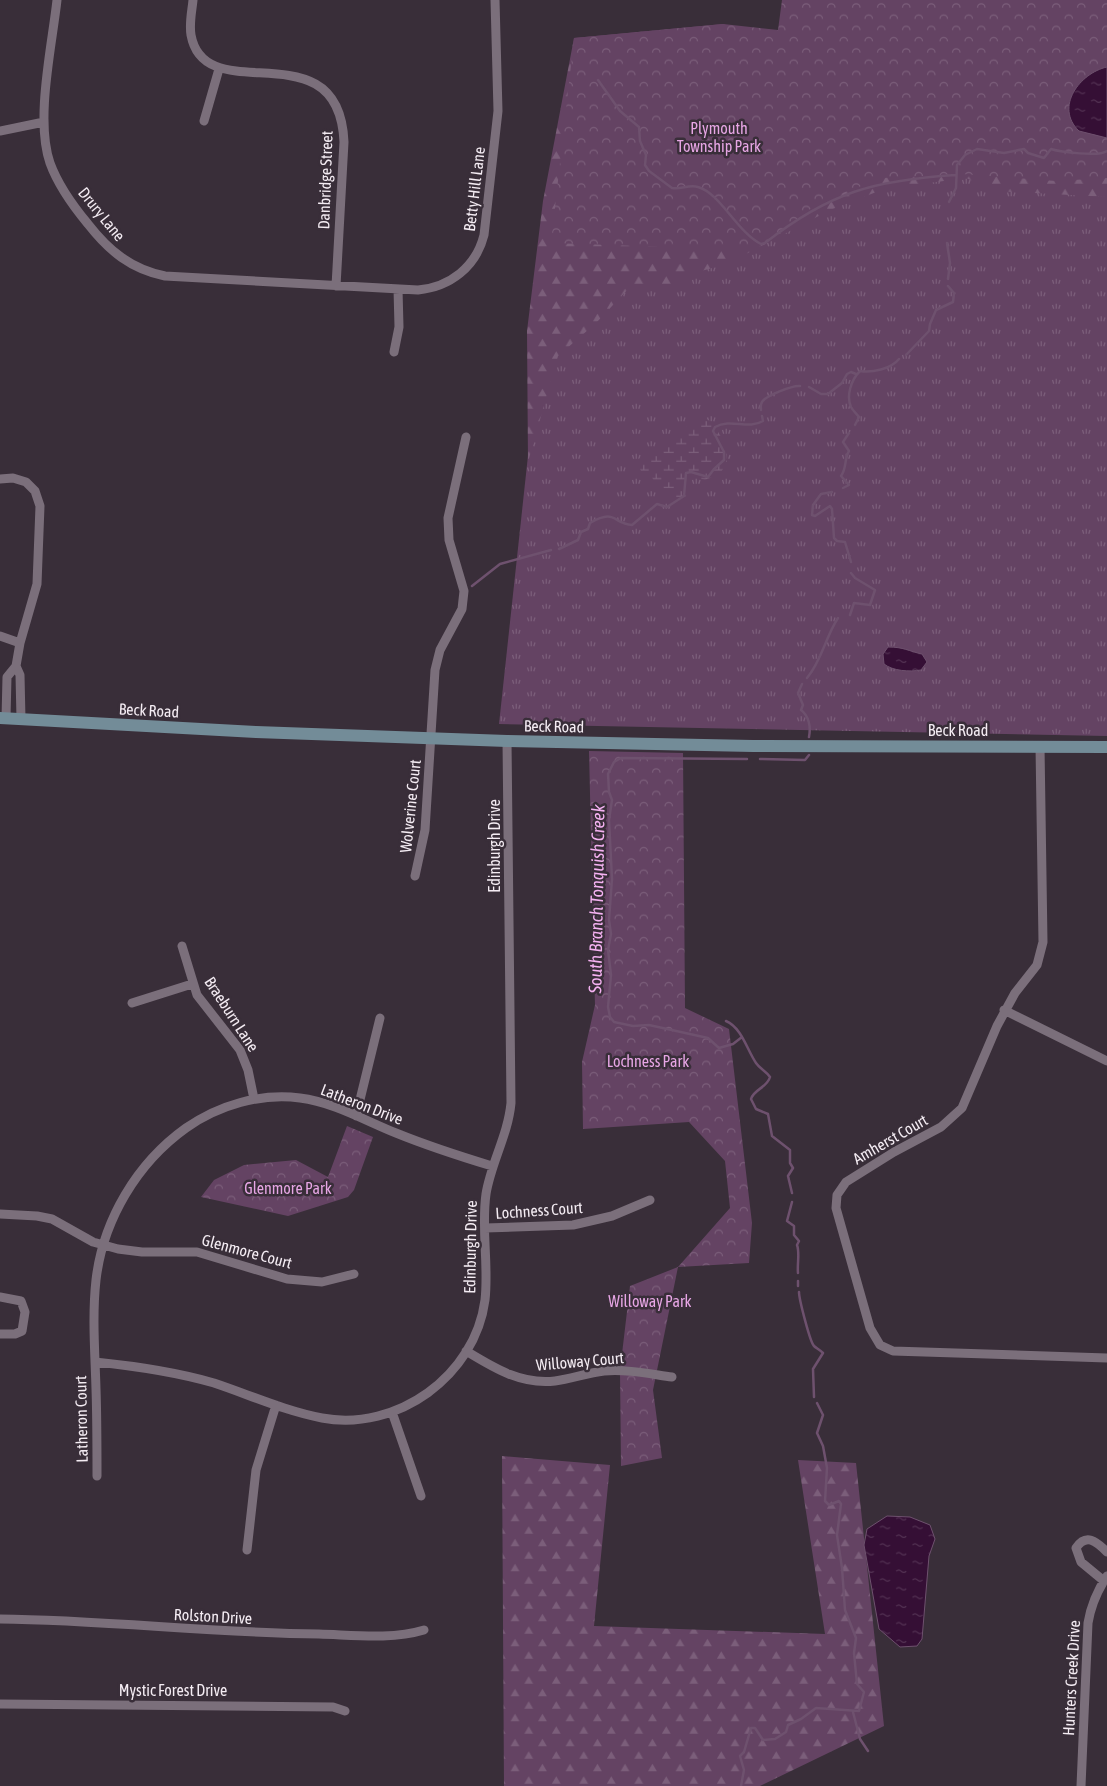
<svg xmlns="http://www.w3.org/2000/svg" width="1107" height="1786" font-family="'Asap Condensed',sans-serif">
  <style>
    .grass { fill: url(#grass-tufts) }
    .forest { fill: url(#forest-firs) }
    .wetland { fill: url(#wetland-marsh) }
    .park { fill: url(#park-crowns) }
    .water { fill: url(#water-ripples); stroke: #6e516e }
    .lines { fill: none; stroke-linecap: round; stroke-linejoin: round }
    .stream { stroke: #6e516e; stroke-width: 2.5 }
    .street { stroke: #7b6f7b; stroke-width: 9 }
    .secondary { stroke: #738c98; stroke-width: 12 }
    .labels { text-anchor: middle; stroke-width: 5; stroke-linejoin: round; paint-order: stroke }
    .park-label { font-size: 16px; fill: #e7a6e5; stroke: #392e39 }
    .street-label { font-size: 16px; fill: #f4ecf3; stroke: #392e39 }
    .water-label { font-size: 18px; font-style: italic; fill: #f5b2f2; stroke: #392e39 }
  </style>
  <defs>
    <pattern id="grass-tufts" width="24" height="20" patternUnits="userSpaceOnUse" patternTransform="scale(1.25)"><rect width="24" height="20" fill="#644363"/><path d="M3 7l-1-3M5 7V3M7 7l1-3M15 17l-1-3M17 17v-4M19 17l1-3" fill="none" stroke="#7b5e7a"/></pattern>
    <pattern id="forest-firs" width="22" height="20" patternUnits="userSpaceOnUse" patternTransform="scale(1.25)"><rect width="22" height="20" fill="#644363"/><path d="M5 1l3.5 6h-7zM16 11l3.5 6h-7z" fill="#7b5e7a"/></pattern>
    <pattern id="wetland-marsh" width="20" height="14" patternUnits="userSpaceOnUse" patternTransform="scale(1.25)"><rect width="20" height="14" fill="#644363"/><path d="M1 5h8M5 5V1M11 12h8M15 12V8" fill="none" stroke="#7b5e7a"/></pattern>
    <pattern id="park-crowns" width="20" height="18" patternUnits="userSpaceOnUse" patternTransform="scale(1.25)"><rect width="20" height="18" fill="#644363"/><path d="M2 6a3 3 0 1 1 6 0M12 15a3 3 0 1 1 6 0" fill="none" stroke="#7b5e7a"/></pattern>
    <pattern id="water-ripples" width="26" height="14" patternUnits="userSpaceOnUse" patternTransform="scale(1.25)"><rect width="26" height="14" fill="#350f35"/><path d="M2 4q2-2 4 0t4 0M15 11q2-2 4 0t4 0" fill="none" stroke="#533253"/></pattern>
  </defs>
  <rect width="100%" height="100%" fill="#392e39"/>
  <path class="grass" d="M 962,174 L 1107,178 L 1107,736 L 499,724 L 551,243 L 883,178 Z"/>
  <path class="forest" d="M 723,24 L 1107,150 L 1107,197 L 997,191 L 966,178 L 884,189 L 830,210 L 727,264 L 690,274 L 683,287 L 629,288 L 596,323 L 558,356 L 528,462 L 527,331 L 543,201 L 574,38 Z
    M 502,1456 L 610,1465 L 594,1626 L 825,1634 L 798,1460 L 856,1463 L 884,1726 L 760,1786 L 504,1786 Z"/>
  <path class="wetland" d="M 704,418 L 712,422 L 726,445 L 727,462 L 720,474 L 705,480 L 693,476 L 689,481 L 687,495 L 679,502 C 662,499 657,487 650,473 L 641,471 L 637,462 L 640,458 L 682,435 L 690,421 Z"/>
  <path class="park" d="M 782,0 L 1107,0 L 1107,178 L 1056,181 L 962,174 L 883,178 L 821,201 L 755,250 L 551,243 L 574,38 L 723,24 L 778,30 Z
    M 589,751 L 683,753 L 685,1008 L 729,1029 L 752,1223 L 749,1263 L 678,1267 L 653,1390 L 662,1458 L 621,1466 L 620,1371 L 630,1286 L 678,1267 L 730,1208 L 725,1161 L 689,1122 L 583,1129 L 582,1062 L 595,1005 Z
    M 347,1126 L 373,1137 L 354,1190 L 348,1197 L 288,1216 L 201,1197 L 214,1180 L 244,1165 L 296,1160 L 328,1177 Z"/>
  <path class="water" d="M 1107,67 L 1107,138 L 1079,131 C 1054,107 1080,73 1107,67 Z
    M 888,647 C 904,647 908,651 922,654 L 927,662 L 921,670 C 909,672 893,671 884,664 L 883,654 Z
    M 887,1516 L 910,1517 L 930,1525 L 935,1539 L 929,1556 L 922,1639 L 917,1646 L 900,1647 L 879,1629 L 864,1545 L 867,1529 Z"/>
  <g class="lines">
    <path class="stream" d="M 598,80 L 620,111 L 639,127 L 640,141 L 646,155 L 645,165 L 649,171 L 672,188 C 681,190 689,184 698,187 C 720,193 737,232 761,244 L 765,243 C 830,192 875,180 956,175
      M 949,202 L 956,188 L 957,165 L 965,155 L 977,149 L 1004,153 L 1024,149 L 1028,153 L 1044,158 L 1051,149 C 1060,152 1100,157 1107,151
      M 947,243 L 950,263 L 948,279
      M 906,355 L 929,331 L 930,324 L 936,310 L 953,302 L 954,293 L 948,286
      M 809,387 L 821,394 L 828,394 L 842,383 L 847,374 L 851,372 L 856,374
      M 761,410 C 761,408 760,405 762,402 C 765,396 793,385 800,386
      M 855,425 L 859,417 C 857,414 853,411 851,407 C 846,396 851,380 860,371 C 872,373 891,369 899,359
      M 843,488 L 849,485 L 841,476 C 847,468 844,459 849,451 L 843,442 L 849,433
      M 832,492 L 821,494 L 813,505 L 812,515 L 815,516 L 830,506 L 832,509 L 834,538 L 837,541 L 845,542 L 851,562
      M 559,549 L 578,540 L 581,532 L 588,529 L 590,523 C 616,508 613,524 632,525 L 657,504 L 667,507 L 684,496 L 686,473 L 691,472 L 708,477 L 714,469 L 724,460 L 724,452 L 713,431 L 715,427 C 731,418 748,430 763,421 L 762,416
      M 472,586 L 500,564 L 551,550
      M 850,615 L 854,603 L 870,605 L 875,590 L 855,578 L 851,573
      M 807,678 C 822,660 825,638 838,618
      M 802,684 L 798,693 L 803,705 L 801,710 C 809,716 811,727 809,737
      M 760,759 L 805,760 L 809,755
      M 726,1021 C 742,1028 747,1050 756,1063 C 760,1069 766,1071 770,1077 C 767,1088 754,1089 751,1099 L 756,1109 L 768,1114 L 772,1136 L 790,1150 L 790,1163 L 793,1168 L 788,1176 L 792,1193
      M 742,1037 L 733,1044 L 719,1048 L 708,1038 L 649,1025 L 633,1026 L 614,1022 L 610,1017 L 608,1007 L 611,975 L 608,950 L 611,934 L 609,920 L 612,879 L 609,820 L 612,800 L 609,792 L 608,774 L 614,762 L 621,758 L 747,759
      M 792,1202 L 787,1221 L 794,1226 L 794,1235 L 799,1241 L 797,1245 C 800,1253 797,1264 798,1273
      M 798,1281 L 798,1286
      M 799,1292 C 799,1299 810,1342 814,1346 C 816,1348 820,1350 823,1353 L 813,1369 L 814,1397
      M 853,1712 L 860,1739 L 868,1751
      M 741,1786 L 744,1770 L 740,1756 L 744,1752 L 751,1728 L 755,1728 L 763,1740 L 775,1739 L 786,1732 L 788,1725 L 801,1719 L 816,1708 L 859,1711 L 864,1692 L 857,1684 L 854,1653 L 856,1638 L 845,1610 L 842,1568 L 837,1535 L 841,1504 L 839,1501 L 829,1505 L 825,1501 L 827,1468 L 823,1446 L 817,1433 L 823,1415 L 817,1403"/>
    <path class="street" d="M 57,0 C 52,46 35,120 50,163 C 58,185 73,206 88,224 C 109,251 131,269 165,276 L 418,290 C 450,287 476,267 484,235 L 498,111 L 495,0
      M 193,0 C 192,11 189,23 191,35 C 205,112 339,25 344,142 L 336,286
      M 204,121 L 219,69
      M 0,131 L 44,122
      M 394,352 L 399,327 L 398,289
      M 0,479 L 13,478 L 26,482 L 35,491 L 40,506 L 37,584 L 20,643 L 16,666 L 7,677 L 6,718
      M 0,636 L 20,643
      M 16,666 L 20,675 L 21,719
      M 1040,746 L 1043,942 L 1037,965 L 1015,993 L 997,1026 L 962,1108 L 941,1127 L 894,1152 L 846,1182 L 837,1195 L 836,1208 L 870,1328 L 880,1345 L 893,1351 L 1107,1358
      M 415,876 L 425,830 L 435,670 L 440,650 L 462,609 L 464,591 L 449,540 L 448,518 L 466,437
      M 182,946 L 197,995 L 240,1050 L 248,1070 L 254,1099
      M 132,1003 L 192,984
      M 1004,1010 L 1107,1061
      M 356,1116 L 380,1018
      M 0,1214 L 37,1216 L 52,1219 L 93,1242 L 118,1249 L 142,1252 L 197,1252 L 287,1279 L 322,1282 L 354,1274
      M 485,1228 L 573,1225 L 612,1216 L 650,1200
      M 0,1297 L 21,1301 L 25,1312 L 22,1331 L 15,1334 L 0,1334
      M 466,1351 C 494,1368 521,1385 555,1381 C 571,1379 587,1373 604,1371 C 627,1369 650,1374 672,1377
      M 95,1362 C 135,1366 176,1372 214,1383 C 250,1395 285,1411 322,1418 C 397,1432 475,1376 485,1300 C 489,1265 481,1229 486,1194 C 491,1163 508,1135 511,1103 L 507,741
      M 392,1412 L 421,1496
      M 97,1476 C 97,1447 97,1418 96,1389 C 95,1353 92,1316 96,1280 C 103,1220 137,1163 186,1128 C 219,1105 260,1093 300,1098 C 333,1102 366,1121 396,1133 C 428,1146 459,1156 492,1166
      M 247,1550 L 256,1470 L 276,1405
      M 1104,1581 L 1081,1562 L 1076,1548 C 1086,1533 1096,1541 1107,1552
      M 0,1619 C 106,1620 212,1633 319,1634 C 353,1635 391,1640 424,1630
      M 0,1704 L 333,1707 L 345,1711
      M 1081,1786 L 1088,1623 C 1091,1605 1097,1591 1107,1576"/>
    <path class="secondary" d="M 0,718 L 256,732 L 507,741 L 753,746 L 1107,747"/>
  </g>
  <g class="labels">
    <g class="park-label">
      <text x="719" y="134">Plymouth<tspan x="719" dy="18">Township Park</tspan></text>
      <text x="648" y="1067">Lochness Park</text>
      <text x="288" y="1194">Glenmore Park</text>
      <text x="650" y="1307">Willoway Park</text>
    </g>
    <g class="street-label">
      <text transform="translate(325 180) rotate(-88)" y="6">Danbridge Street</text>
      <text transform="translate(474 189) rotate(-83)" y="6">Betty Hill Lane</text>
      <text transform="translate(102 214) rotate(51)" y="6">Drury Lane</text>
      <text transform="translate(149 710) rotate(3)" y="6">Beck Road</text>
      <text transform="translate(554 726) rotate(1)" y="6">Beck Road</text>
      <text x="958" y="736">Beck Road</text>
      <text transform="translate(410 806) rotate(-84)" y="6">Wolverine Court</text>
      <text transform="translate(494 846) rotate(-90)" y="6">Edinburgh Drive</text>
      <text transform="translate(232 1014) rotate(57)" y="6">Braeburn Lane</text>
      <text transform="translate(362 1104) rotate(21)" y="6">Latheron Drive</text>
      <text transform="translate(890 1139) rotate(-30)" y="6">Amherst Court</text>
      <text transform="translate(539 1210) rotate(-4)" y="6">Lochness Court</text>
      <text transform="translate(470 1247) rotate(-89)" y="6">Edinburgh Drive</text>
      <text transform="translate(247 1251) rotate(15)" y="6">Glenmore Court</text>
      <text transform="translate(580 1361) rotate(-5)" y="6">Willoway Court</text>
      <text transform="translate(81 1419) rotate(-91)" y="6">Latheron Court</text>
      <text transform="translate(213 1616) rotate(3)" y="6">Rolston Drive</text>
      <text transform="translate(1071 1678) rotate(-87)" y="6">Hunters Creek Drive</text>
      <text x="173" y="1696">Mystic Forest Drive</text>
    </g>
    <g class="water-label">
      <text transform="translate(597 899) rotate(-89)" y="6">South Branch Tonquish Creek</text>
    </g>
  </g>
</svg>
